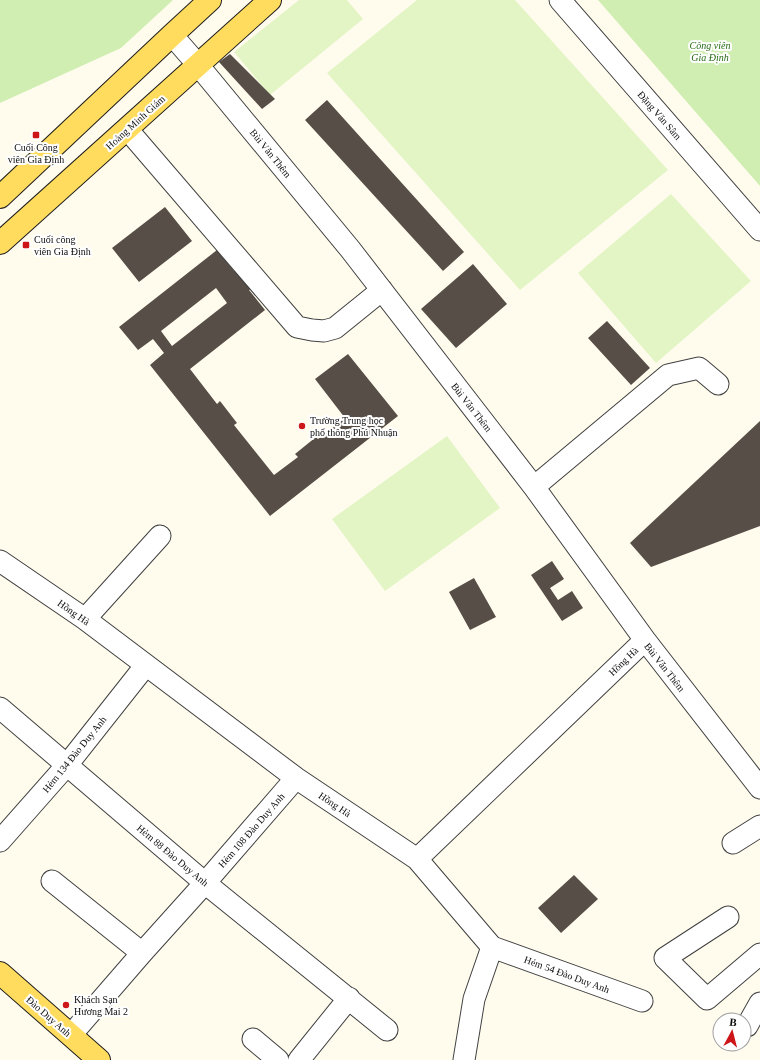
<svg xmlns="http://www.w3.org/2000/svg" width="760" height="1060" font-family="'Times New Roman',serif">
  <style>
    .green { fill: #d0eeb2 }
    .pitch { fill: #e3f4c5 }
    .building { fill: #574e48; fill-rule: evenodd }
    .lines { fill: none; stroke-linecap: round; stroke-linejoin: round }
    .minor-casing { stroke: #404040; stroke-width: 23 }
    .major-casing { stroke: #1e1e1e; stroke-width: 24 }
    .minor { stroke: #fff; stroke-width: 21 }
    .major { stroke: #ffdc5d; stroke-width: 22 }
    .poi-dot { fill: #cc1619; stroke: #fff; stroke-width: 1.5 }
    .labels { text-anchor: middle; stroke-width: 4; stroke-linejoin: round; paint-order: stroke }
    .park-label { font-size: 10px; font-style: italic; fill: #266c16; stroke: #fff }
    .street-label { font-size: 10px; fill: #0d0d0d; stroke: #fff }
    .poi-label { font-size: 10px; fill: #0d0d0d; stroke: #fff; text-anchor: start }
  </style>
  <rect width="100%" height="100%" fill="#fffced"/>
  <path class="green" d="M 0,0 L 173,0 L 121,48 L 0,103 Z
    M 598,0 L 760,0 L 760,186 Z"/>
  <path class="pitch" d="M 299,0 L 347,0 L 363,19 L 270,95 L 234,52 Z
    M 417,0 L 515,0 L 668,170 L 520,290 L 327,73 Z
    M 671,194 L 751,281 L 656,363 L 578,273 Z
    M 447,436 L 500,508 L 385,591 L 332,519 Z"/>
  <path class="building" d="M 230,54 L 275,99 L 262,109 L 219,62 Z
    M 327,100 L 464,252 L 443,271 L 305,120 Z
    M 165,207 L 192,241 L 139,282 L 112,248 Z
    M 217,250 L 234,271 L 237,268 L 253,288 L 249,290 L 265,310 L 190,369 L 217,404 L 220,401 L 237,423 L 234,425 L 274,475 L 298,457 L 295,454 L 316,437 L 318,439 L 345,418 L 315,379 L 348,354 L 398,416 L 270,516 L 150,365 L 164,353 L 153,339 L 138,350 L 119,327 ZM 216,288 L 227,303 L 172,346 L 161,331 Z
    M 473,264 L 507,304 L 456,348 L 421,309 Z
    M 607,321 L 650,368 L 631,385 L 588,338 Z
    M 760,421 L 760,526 L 651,567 L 630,543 Z
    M 552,561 L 564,579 L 550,588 L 558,600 L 572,591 L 583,608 L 562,621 L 531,575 Z
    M 474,578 L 496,617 L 470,630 L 449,592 Z
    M 574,875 L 598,899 L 561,933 L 538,908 Z"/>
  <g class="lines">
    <g class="minor-casing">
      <path id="minor" d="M 560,0 L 760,230
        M 172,35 L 198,65 L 350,249 L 534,487 L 645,640 L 760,788
        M 127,129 L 297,327 L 312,330 L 324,331 L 335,328 L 382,290
        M 534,487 L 668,375 L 699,368 L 718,384
        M 0,561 L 85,619 L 296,778 L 417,859 L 645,640
        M 85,619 L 160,536
        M 0,708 L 205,883 L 387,1030
        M 0,841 L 67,765 L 146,665
        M 733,843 L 760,826
        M 417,859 L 492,947 L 642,1001
        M 52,881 L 142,953
        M 728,917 L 665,958 L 707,999 L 760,954
        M 747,1026 L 760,1003
        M 71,1035 L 142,953 L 205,883 L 296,778
        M 253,1039 L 278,1060
        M 299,1060 L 349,998
        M 464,1060 L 474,999 L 492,947"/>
    </g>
    <g class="major-casing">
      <path id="major" d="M 0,197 L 172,35 L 210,0
        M 0,243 L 270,0
        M 0,973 L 99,1060"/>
    </g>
    <use href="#minor" class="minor"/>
    <use href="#major" class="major"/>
  </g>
  <g class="poi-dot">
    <rect x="32" y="131" width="8" height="8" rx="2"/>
    <rect x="22" y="241" width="8" height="8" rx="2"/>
    <circle cx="302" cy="426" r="4"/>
    <circle cx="66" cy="1005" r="4"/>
  </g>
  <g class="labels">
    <g class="park-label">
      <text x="710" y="49">Công viên<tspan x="710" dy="12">Gia Định</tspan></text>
    </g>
    <g class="street-label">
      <text transform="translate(660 115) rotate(49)" y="4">Đặng Văn Sâm</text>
      <text transform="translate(135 122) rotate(-42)" y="4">Hoàng Minh Giám</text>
      <text transform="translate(271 153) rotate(51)" y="4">Bùi Văn Thêm</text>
      <text transform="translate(472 407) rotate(52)" y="4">Bùi Văn Thêm</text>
      <text transform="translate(74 612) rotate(35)" y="4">Hồng Hà</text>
      <text transform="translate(623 661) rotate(-44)" y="4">Hồng Hà</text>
      <text transform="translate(665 667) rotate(52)" y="4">Bùi Văn Thêm</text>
      <text transform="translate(74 754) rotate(-51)" y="4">Hẻm 134 Đào Duy Anh</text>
      <text transform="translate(335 804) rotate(34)" y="4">Hồng Hà</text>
      <text transform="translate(251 830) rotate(-49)" y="4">Hẻm 108 Đào Duy Anh</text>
      <text transform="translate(173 855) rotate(40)" y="4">Hẻm 88 Đào Duy Anh</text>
      <text transform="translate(567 974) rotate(20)" y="4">Hẻm 54 Đào Duy Anh</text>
      <text transform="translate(49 1016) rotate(41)" y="4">Đào Duy Anh</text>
    </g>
    <g class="poi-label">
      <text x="36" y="151" text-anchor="middle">Cuối Công<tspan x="36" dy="12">viên Gia Định</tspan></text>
      <text x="34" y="243">Cuối công<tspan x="34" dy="12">viên Gia Định</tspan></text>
      <text x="310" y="424">Trường Trung học<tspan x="310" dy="12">phổ thông Phú Nhuận</tspan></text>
      <text x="74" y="1003">Khách Sạn<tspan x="74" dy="12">Hương Mai 2</tspan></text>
    </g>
  </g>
  <g transform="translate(732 1032) rotate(7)"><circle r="19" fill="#ffffff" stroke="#9e9e9e"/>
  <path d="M0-3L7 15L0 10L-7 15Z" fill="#cc1619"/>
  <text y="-6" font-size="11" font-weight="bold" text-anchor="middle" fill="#0d0d0d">B</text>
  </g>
</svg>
